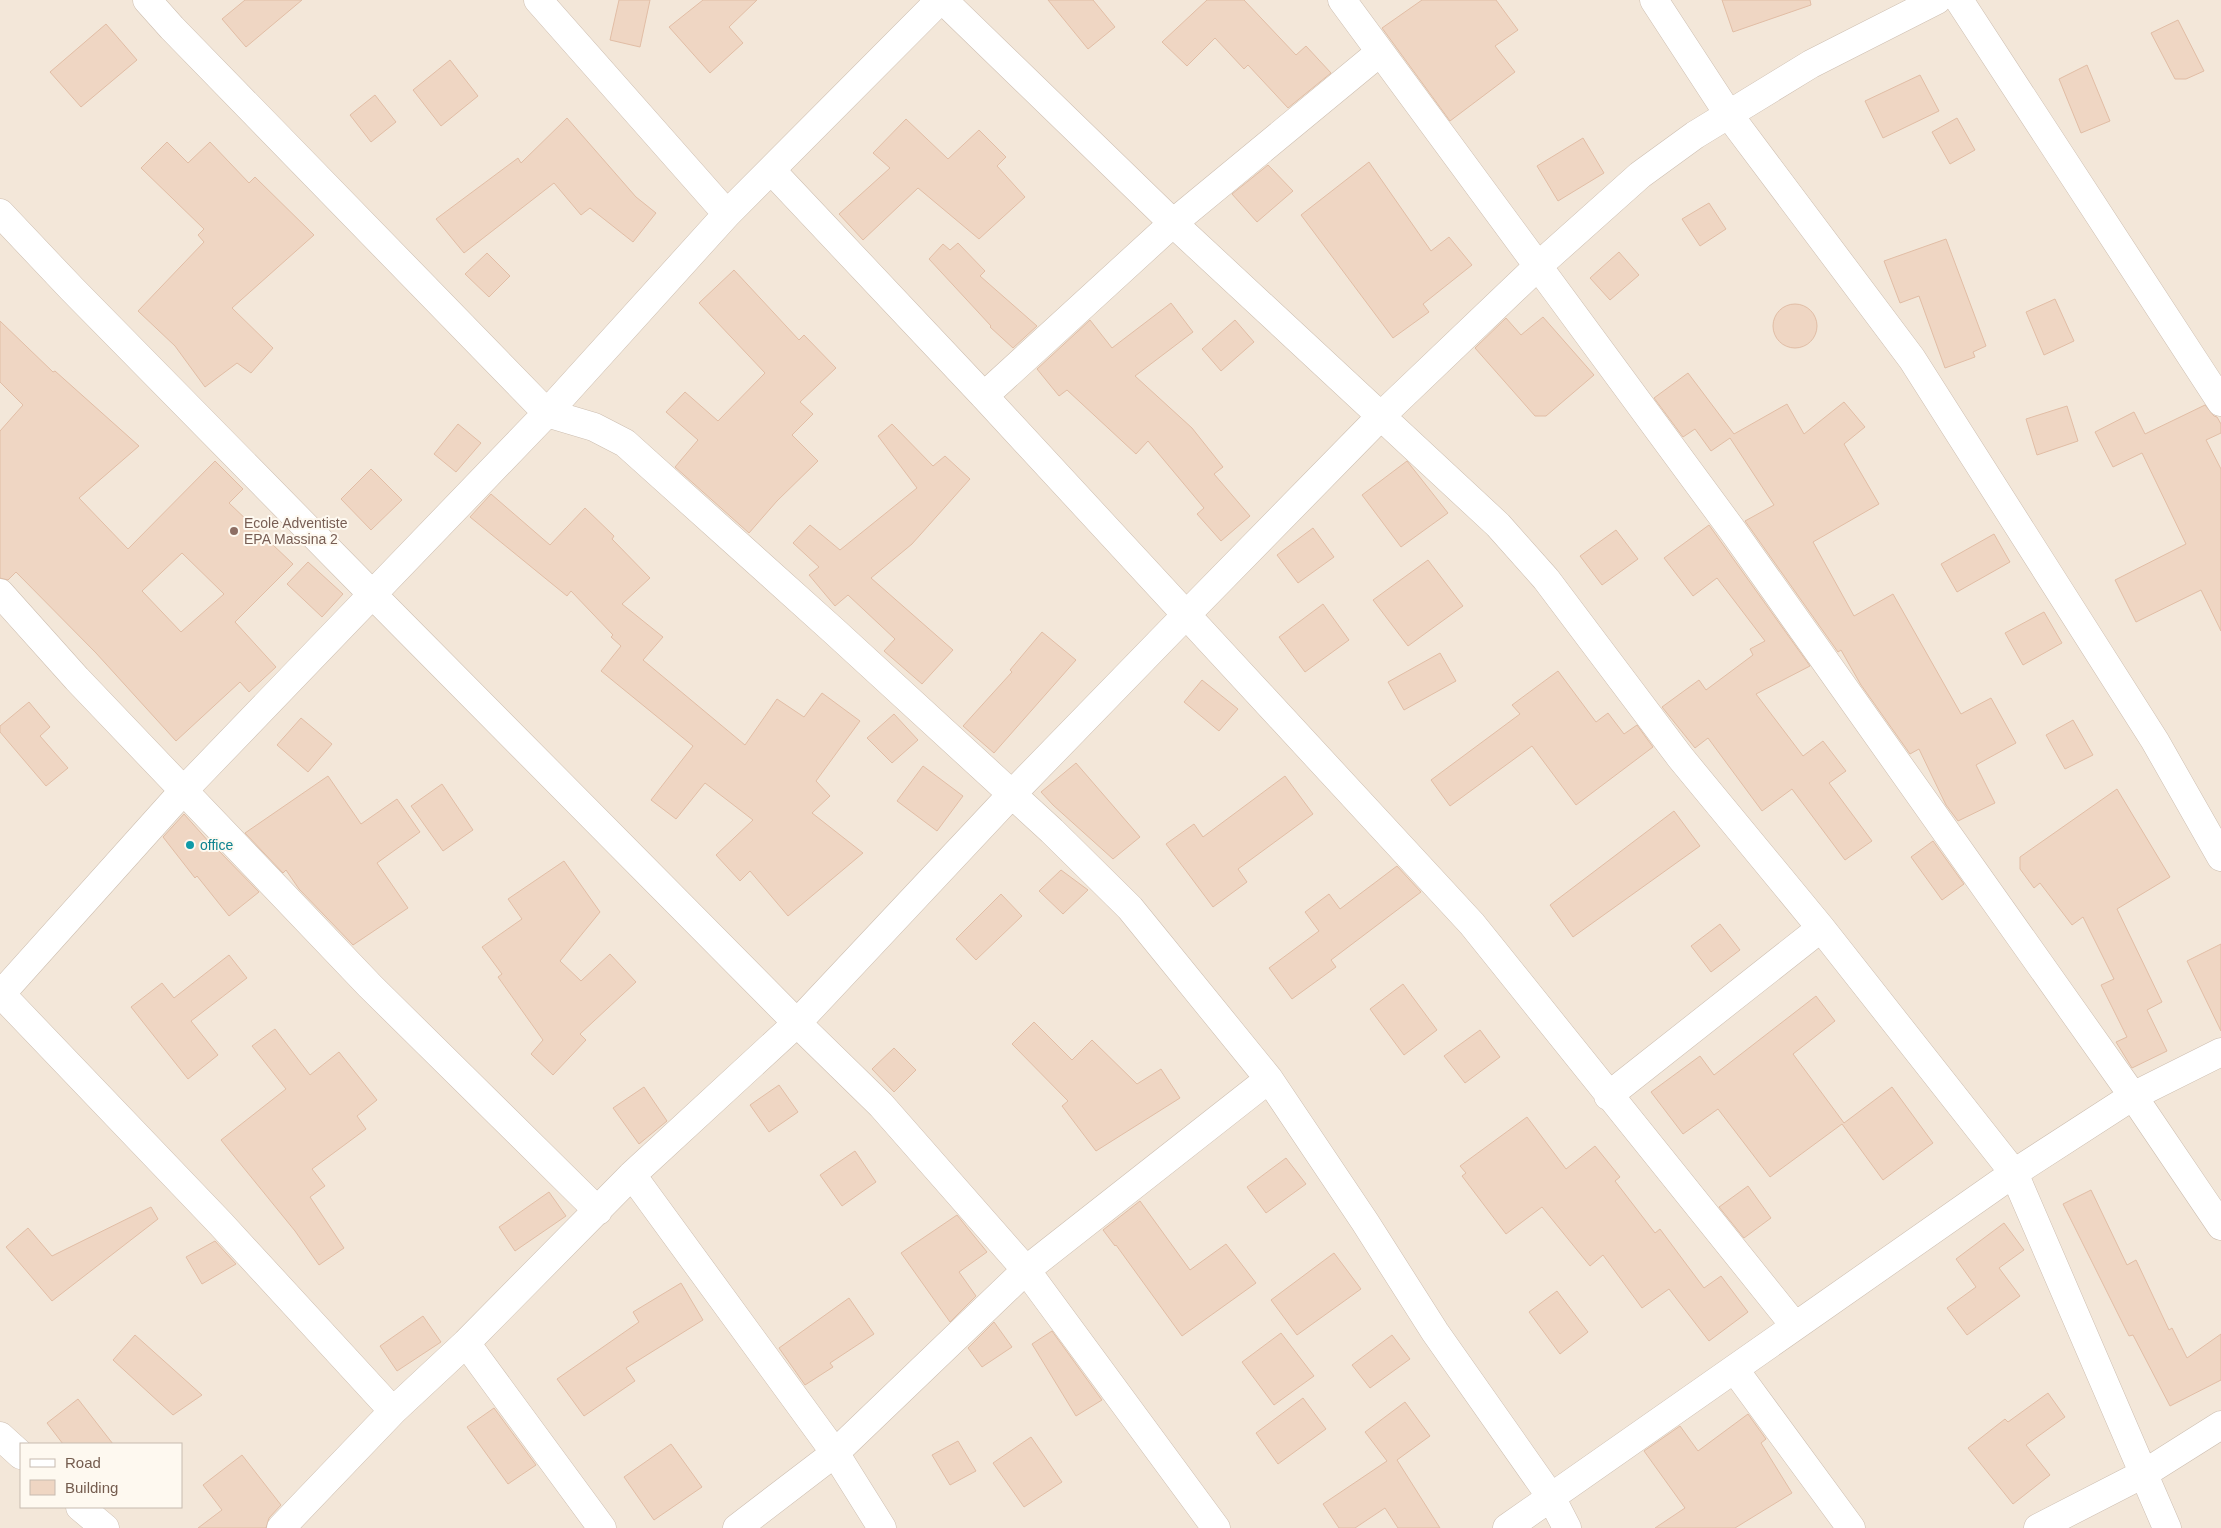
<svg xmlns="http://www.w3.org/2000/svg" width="2221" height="1528" font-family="Arial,sans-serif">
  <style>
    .residential { fill: #f3e7d9; fill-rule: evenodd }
    .building { fill: #efd6c3; stroke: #e1bda5; fill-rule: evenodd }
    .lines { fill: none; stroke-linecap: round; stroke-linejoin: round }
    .minor-casing { stroke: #cdbeb0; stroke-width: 29 }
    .tertiary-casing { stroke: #cdbeb0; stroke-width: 29 }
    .minor { stroke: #fff; stroke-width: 28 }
    .tertiary { stroke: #fff; stroke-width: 28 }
    .education-dot { fill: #8d6e63; stroke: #fef9f0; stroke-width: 2 }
    .culture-dot { fill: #0f9aa8; stroke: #fef9f0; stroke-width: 2 }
    .labels { text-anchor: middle; stroke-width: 4; stroke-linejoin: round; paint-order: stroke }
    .education-label { font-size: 14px; fill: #785e54; stroke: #fef9f0; text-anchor: start }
    .culture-label { font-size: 14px; fill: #0d838f; stroke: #fef9f0; text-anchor: start }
  </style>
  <rect width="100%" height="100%" fill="#fbf5ea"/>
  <path class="residential" d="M 0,0 L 2221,0 L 2221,1528 L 0,1528 ZM 21,1444 L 181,1444 L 181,1507 L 21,1507 Z"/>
  <path class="building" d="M 245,0 L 302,0 L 246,47 L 222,19 Z
    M 619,0 L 650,0 L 640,47 L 610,40 Z
    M 703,0 L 757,0 L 729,27 L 743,43 L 710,73 L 669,27 Z
    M 1048,0 L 1093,0 L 1115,27 L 1088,49 Z
    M 1207,0 L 1244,0 L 1296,55 L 1306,46 L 1331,73 L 1288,108 L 1248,65 L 1244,69 L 1215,38 L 1187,66 L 1162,42 Z
    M 1422,0 L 1496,0 L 1518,30 L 1495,46 L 1515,72 L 1450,121 L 1382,28 Z
    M 1722,0 L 1810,0 L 1811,5 L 1733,32 Z
    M 2178,20 L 2204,71 L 2186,79 L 2175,79 L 2151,33 Z
    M 106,24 L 137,60 L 81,107 L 50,72 Z
    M 450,60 L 478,96 L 441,126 L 413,90 Z
    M 2087,65 L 2110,121 L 2081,133 L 2059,79 Z
    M 1920,75 L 1939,111 L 1883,138 L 1865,101 Z
    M 375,95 L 396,122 L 371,142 L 350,115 Z
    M 567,118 L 636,197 L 656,213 L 633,242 L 590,208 L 581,215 L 554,183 L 464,253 L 436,219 L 518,158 L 521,163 Z
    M 1957,118 L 1975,150 L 1950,164 L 1932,132 Z
    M 906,119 L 948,159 L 979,130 L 1006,157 L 997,166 L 1025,197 L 979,239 L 918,188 L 863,240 L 839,214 L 890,168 L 873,153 Z
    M 1583,138 L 1604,173 L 1558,201 L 1537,166 Z
    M 167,142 L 188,163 L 210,142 L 249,183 L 255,177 L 314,235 L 232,308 L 273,348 L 251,373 L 237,363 L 205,387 L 175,346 L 138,311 L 204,242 L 198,235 L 204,229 L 141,168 Z
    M 1369,162 L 1431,251 L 1449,237 L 1472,265 L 1423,304 L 1429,312 L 1393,338 L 1301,215 Z
    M 1268,165 L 1293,191 L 1257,222 L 1232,194 Z
    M 1709,203 L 1726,229 L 1700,246 L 1682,219 Z
    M 1946,239 L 1986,346 L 1973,352 L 1975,357 L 1945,368 L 1919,296 L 1900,303 L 1884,261 Z
    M 958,243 L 985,271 L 980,276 L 1037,326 L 1013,348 L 990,327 L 991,326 L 929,259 L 943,244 L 950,250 Z
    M 1619,252 L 1639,275 L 1610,300 L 1590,278 Z
    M 487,253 L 510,276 L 489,297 L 465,274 Z
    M 734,270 L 799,340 L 804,335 L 836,368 L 800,402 L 813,414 L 792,435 L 818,461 L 777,501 L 749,533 L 675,467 L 698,440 L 666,412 L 685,392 L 718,421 L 765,373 L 699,303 Z
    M 2055,299 L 2074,341 L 2044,355 L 2026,312 Z
    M 1171,303 L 1193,332 L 1135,376 L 1192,428 L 1223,467 L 1214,474 L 1250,516 L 1221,541 L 1197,514 L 1204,508 L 1148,441 L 1136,454 L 1067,390 L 1059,396 L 1037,369 L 1090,320 L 1112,348 Z
    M1773 326a22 22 0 1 1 44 0a22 22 0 1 1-44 0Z
    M 1543,317 L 1594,375 L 1546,416 L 1535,416 L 1475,348 L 1506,318 L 1521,335 Z
    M 1235,320 L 1254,342 L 1221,371 L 1202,349 Z
    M 0,321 L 53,372 L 55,371 L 139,446 L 79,498 L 128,549 L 215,461 L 243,489 L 229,503 L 293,564 L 235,622 L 276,667 L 249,692 L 240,682 L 176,741 L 96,653 L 16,572 L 8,580 L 0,578 L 0,431 L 23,405 L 0,382 ZM 182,553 L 224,594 L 181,632 L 142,591 Z
    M 1688,373 L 1734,434 L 1787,404 L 1804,434 L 1844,402 L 1865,427 L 1844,444 L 1879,504 L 1813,542 L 1854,616 L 1893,594 L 1961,714 L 1991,698 L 2016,743 L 1976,765 L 1995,803 L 1958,821 L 1946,805 L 1919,749 L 1910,754 L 1861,685 L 1841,650 L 1838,652 L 1745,521 L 1774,505 L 1730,438 L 1711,451 L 1695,429 L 1683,437 L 1654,398 Z
    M 2205,405 L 2214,416 L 2217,417 L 2221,424 L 2221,433 L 2206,440 L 2221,469 L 2221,631 L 2201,590 L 2136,622 L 2115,580 L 2186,544 L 2142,453 L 2113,467 L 2095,432 L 2134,412 L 2145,434 Z
    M 2067,406 L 2078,441 L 2037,455 L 2026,419 Z
    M 458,424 L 481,443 L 456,472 L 434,454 Z
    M 892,424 L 933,466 L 945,456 L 970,479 L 912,544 L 871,578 L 953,650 L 922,684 L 884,651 L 895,639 L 848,595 L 835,606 L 809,575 L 819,567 L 793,543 L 810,525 L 840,550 L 917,488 L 878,436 Z
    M 1407,461 L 1448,513 L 1401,547 L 1362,495 Z
    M 371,469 L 402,500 L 371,530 L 341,499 Z
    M 491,494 L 550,545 L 585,508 L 614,536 L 612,539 L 650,578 L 622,604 L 663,637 L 643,660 L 745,745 L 777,699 L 804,717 L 822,693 L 860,721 L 816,781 L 830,796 L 812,813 L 863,853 L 788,916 L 750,871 L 740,881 L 716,855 L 753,820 L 705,783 L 676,819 L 651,800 L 693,746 L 601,671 L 621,646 L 611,637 L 613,635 L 571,591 L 567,596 L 470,517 Z
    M 1709,525 L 1810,666 L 1756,694 L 1803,756 L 1823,741 L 1846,771 L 1829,783 L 1872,841 L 1845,860 L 1792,789 L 1762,811 L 1708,738 L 1695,748 L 1662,707 L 1699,680 L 1706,690 L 1753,655 L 1750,649 L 1765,641 L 1717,578 L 1693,596 L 1664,558 Z
    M 1313,528 L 1334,557 L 1298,583 L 1277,555 Z
    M 1616,530 L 1638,559 L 1602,585 L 1580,556 Z
    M 1994,534 L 2010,562 L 1957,592 L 1941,564 Z
    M 1428,560 L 1463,606 L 1408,646 L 1373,600 Z
    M 308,562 L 343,594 L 322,617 L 287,584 Z
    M 1323,604 L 1349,640 L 1305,672 L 1279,637 Z
    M 2044,612 L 2062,643 L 2023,665 L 2005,633 Z
    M 1042,632 L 1076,660 L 994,753 L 963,726 L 1012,672 L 1010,670 Z
    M 1440,653 L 1456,681 L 1404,710 L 1388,682 Z
    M 1558,671 L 1596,722 L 1608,713 L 1624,734 L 1637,725 L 1653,747 L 1576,805 L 1532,746 L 1450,806 L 1431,780 L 1520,714 L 1512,705 Z
    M 1202,680 L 1238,709 L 1219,731 L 1184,702 Z
    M 29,702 L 50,727 L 40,736 L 68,768 L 46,786 L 0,732 L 0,726 Z
    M 894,714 L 918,740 L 892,763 L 867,738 Z
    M 301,718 L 332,744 L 308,772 L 277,745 Z
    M 2073,720 L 2093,755 L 2065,769 L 2046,735 Z
    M 1076,763 L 1140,837 L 1113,859 L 1053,805 L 1041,792 Z
    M 923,766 L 963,796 L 937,831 L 897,801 Z
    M 328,776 L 361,824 L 397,799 L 420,832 L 377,863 L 408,908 L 353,945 L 299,889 L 286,870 L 283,873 L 245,833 Z
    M 1285,776 L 1313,814 L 1238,869 L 1247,882 L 1213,907 L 1166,844 L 1194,824 L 1203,837 Z
    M 442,784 L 473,830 L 443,851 L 411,806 Z
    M 2117,789 L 2170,877 L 2117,909 L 2162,1002 L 2147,1010 L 2167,1051 L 2132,1068 L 2116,1042 L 2127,1037 L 2101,985 L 2114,979 L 2083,917 L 2072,925 L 2040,883 L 2034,888 L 2020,869 L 2020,857 Z
    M 1674,811 L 1700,846 L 1573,937 L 1550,905 Z
    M 184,814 L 218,852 L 219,851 L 259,892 L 229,916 L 197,876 L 195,878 L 163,837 Z
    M 1933,841 L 1964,884 L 1942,900 L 1911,857 Z
    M 564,861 L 600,912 L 560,961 L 581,981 L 610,954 L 636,982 L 580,1034 L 586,1040 L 553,1075 L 531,1054 L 543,1040 L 498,977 L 502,974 L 482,947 L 522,919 L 508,899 Z
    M 1397,866 L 1421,892 L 1331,960 L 1336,967 L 1292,999 L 1269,968 L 1319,931 L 1305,912 L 1329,894 L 1340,909 Z
    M 1061,870 L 1088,890 L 1063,914 L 1039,891 Z
    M 1001,894 L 1022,916 L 976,960 L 956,939 Z
    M 1720,924 L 1740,950 L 1711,972 L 1691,946 Z
    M 2221,944 L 2221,1031 L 2187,961 Z
    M 229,955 L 247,978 L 191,1021 L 218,1055 L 188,1079 L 131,1007 L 162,983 L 174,998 Z
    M 1403,984 L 1437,1030 L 1404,1055 L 1370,1009 Z
    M 1816,996 L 1835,1021 L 1793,1054 L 1844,1123 L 1892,1087 L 1933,1143 L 1883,1180 L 1842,1124 L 1770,1177 L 1718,1109 L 1683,1134 L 1651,1092 L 1700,1056 L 1714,1075 Z
    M 1034,1022 L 1072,1060 L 1092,1040 L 1137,1084 L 1161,1069 L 1180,1098 L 1096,1151 L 1062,1106 L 1068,1101 L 1012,1044 Z
    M 275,1029 L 310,1075 L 339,1052 L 377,1100 L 357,1116 L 366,1129 L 312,1169 L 325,1186 L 310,1197 L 344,1248 L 319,1265 L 295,1231 L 221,1140 L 286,1089 L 252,1046 Z
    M 1480,1030 L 1500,1057 L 1465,1083 L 1444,1056 Z
    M 894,1048 L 916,1070 L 894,1092 L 872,1069 Z
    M 779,1085 L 798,1112 L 769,1132 L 750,1105 Z
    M 644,1087 L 667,1121 L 639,1144 L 613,1108 Z
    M 1527,1117 L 1566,1169 L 1595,1146 L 1620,1177 L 1615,1181 L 1655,1233 L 1660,1229 L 1704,1288 L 1721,1276 L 1748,1312 L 1709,1341 L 1669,1289 L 1642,1308 L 1603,1255 L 1590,1266 L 1542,1207 L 1506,1234 L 1462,1176 L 1466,1173 L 1460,1166 Z
    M 855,1151 L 876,1182 L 842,1206 L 820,1175 Z
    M 1286,1158 L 1306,1184 L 1266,1213 L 1247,1187 Z
    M 1748,1186 L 1771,1218 L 1744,1238 L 1719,1207 Z
    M 2091,1190 L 2127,1265 L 2136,1260 L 2169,1330 L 2172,1328 L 2187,1358 L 2221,1334 L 2221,1380 L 2170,1406 L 2133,1335 L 2129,1336 L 2063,1204 Z
    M 549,1192 L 566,1216 L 515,1251 L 499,1227 Z
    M 1140,1201 L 1190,1270 L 1226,1244 L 1256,1283 L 1182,1336 L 1116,1245 L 1115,1246 L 1103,1230 Z
    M 151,1207 L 158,1219 L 52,1301 L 6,1247 L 28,1228 L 52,1256 Z
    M 957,1215 L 987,1252 L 959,1272 L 976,1296 L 950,1322 L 901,1253 Z
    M 2004,1223 L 2024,1250 L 1999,1268 L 2020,1296 L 1967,1335 L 1947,1308 L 1976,1287 L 1956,1259 Z
    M 215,1241 L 236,1264 L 202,1284 L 186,1257 Z
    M 1334,1253 L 1361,1289 L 1297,1335 L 1271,1300 Z
    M 681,1283 L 703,1320 L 626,1368 L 635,1381 L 584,1416 L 557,1379 L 639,1322 L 633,1312 Z
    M 1557,1291 L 1588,1332 L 1560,1354 L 1529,1312 Z
    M 849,1298 L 874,1334 L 830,1363 L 833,1367 L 805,1385 L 779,1348 Z
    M 423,1316 L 441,1342 L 397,1371 L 380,1346 Z
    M 994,1322 L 1012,1347 L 982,1367 L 968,1348 Z
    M 1052,1331 L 1102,1400 L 1076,1416 L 1032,1344 Z
    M 1281,1333 L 1314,1376 L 1274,1405 L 1242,1362 Z
    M 135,1335 L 202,1395 L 173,1415 L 113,1360 Z
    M 1392,1335 L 1410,1359 L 1370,1388 L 1352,1365 Z
    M 2048,1393 L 2065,1417 L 2026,1445 L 2050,1475 L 2013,1504 L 1968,1448 L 2005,1419 L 2008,1422 Z
    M 1303,1398 L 1326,1429 L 1278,1464 L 1256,1433 Z
    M 78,1399 L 113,1444 L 63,1444 L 47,1423 Z
    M 1405,1402 L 1430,1436 L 1397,1460 L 1440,1528 L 1398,1528 L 1385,1508 L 1355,1528 L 1339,1528 L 1323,1504 L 1387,1461 L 1365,1432 Z
    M 494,1408 L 536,1465 L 508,1484 L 467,1427 Z
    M 1748,1414 L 1766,1439 L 1761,1443 L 1792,1493 L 1735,1528 L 1655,1528 L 1685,1508 L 1644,1451 L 1680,1426 L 1698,1451 Z
    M 1031,1437 L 1062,1482 L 1024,1507 L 993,1463 Z
    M 958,1441 L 976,1471 L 950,1485 L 932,1455 Z
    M 671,1444 L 702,1487 L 654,1520 L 624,1477 Z
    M 242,1455 L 281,1505 L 269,1518 L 266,1528 L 198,1528 L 222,1510 L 203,1485 Z"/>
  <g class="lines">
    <g class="minor-casing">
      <path id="minor" d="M 147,0 L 172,28 L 547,413 L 594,427 L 625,443 L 834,631 L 1052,831 L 1130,908 L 1269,1079 L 1365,1222 L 1435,1332 L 1551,1497 L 1567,1528
        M 538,0 L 727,214
        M 943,0 L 1173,223 L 1498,525 L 1546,579 L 1680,757 L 1821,928 L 2014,1173 L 2167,1528
        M 1342,0 L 1733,531 L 2133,1096 L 2221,1226
        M 1654,0 L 1729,115 L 1912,359 L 2155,741 L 2221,857
        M 1959,0 L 2221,402
        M 772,171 L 984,396 L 1472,924 L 1795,1326
        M 0,213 L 72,289 L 372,594 L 797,1023 L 881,1105 L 1026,1270 L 1216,1528
        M 984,396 L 1173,223 L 1379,53
        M 0,593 L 77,679 L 370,986 L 598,1211
        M 0,993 L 221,1224 L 393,1411
        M 1,994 L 184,790 L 547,413 L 727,214 L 940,0
        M 1608,1096 L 1821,928
        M 632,1175 L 835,1453 L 882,1528
        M 466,1343 L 602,1528
        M 1735,1370 L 1851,1528
        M 281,1528 L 393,1411 L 466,1343 L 632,1175 L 797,1023 L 1012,794 L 1186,615 L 1382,415 L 1537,267 L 1640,175 L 1695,135 L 1811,64 L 1937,0
        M 737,1528 L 835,1453 L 1026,1270 L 1269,1079
        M 1507,1528 L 2014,1173 L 2133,1096 L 2221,1052
        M 2038,1528 L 2145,1473 L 2221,1425"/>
    </g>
    <g class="tertiary-casing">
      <path id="tertiary" d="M 0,1436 L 21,1455
        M 80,1507 L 105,1528"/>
    </g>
    <use href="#minor" class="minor"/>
    <use href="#tertiary" class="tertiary"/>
  </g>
  <circle class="education-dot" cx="234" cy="531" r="5"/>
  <circle class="culture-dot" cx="190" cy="845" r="5"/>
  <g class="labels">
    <g class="education-label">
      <text x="244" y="528">Ecole Adventiste<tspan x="244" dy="16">EPA Massina 2</tspan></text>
    </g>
    <g class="culture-label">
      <text x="200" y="850">office</text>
    </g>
  </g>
  <rect x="20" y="1443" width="162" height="65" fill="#fef9f0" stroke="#c7bbb0"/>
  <rect x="30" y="1459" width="25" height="8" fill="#ffffff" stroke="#c7bbb0"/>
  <text x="65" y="1468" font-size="15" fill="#755d4f">Road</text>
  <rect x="30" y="1480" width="25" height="15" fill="#efd6c3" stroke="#c7bbb0"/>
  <text x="65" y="1493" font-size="15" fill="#755d4f">Building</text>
</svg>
